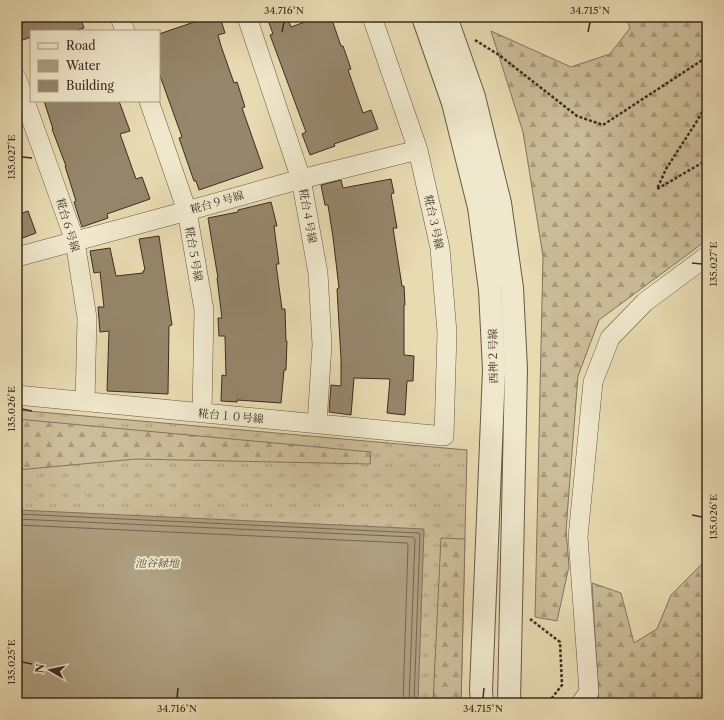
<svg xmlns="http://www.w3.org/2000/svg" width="724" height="720" font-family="'Libre Caslon Text','Noto Serif JP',serif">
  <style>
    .grass { fill: url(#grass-tufts); stroke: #84745d }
    .forest { fill: url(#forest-firs); stroke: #84745d }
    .water { fill: #aea081; stroke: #80725b }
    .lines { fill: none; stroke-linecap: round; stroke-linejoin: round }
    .shore { stroke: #756651; stroke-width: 1 }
    .building { fill: #95876c; stroke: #3c2c21 }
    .minor-casing { stroke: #675845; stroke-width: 20 }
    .tertiary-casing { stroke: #675845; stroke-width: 24 }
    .path { stroke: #3c2c21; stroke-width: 2.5; stroke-dasharray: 3 2; stroke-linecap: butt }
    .minor { stroke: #f0e8cd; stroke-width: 19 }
    .tertiary { stroke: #f0e8cd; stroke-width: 22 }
    .ticks { fill: none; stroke: #3c2c21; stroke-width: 1.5 }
    .labels { text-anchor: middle; stroke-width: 4; stroke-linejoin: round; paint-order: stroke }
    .street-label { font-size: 11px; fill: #3c2c21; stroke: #f0e8cd }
    .park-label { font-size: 11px; font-style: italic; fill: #594939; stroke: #f0e8cd }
    .neatline { fill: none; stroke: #3c2c21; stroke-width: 1.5 }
    .ticks-label { font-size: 10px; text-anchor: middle; fill: #3c2c21 }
  </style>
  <defs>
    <pattern id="grass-tufts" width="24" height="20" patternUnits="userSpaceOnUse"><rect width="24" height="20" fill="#cbbd99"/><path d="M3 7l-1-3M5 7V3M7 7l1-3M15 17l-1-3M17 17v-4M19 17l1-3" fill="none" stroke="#a69a7c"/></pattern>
    <pattern id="forest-firs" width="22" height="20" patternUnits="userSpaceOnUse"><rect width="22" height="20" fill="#cbbd99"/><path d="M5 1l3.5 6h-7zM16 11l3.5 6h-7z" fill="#a69a7c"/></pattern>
  </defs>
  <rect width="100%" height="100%" fill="#e8dbb2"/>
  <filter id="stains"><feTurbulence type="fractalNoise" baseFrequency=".005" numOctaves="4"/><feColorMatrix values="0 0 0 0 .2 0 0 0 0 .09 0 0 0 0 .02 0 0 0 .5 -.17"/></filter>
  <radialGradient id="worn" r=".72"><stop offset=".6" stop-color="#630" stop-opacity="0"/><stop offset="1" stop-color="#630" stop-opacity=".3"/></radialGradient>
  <path class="grass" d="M 17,410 L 467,450 L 461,703 L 17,703 Z"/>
  <path class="forest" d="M 626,17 L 707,17 L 707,240 L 599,320 L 578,376 L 566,530 L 569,566 L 557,621 L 535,617 L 543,256 L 523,132 L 491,31 L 571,67 L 610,54 L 630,28 Z
    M 17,419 L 371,452 L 370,464 L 136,459 L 17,470 Z
    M 441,538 L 465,539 L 461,703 L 433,703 Z
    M 707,559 L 707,703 L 599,703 L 592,583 L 621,593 L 634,643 L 657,629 L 671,595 Z"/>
  <path class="water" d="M 18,510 L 424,529 L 418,703 L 17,703 Z"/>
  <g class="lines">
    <path class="shore" d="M 17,514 L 419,533 L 420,534 L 414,703
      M 17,519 L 413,537 L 415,539 L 409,703
      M 17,525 L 407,543 L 408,545 L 403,703"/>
  </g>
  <path class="building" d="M 39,17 L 80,17 L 84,28 L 75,31 L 31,31 L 31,37 L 17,42 L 17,25 Z
    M 209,17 L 220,17 L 225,33 L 218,35 L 221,46 L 234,83 L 237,82 L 245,107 L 242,108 L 263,168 L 199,190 L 196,181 L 194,181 L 179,138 L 182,137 L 159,73 L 159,34 Z
    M 267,17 L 287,17 L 291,27 L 319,17 L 331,17 L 341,46 L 343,46 L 351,69 L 348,70 L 363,113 L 371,110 L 378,129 L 334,144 L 335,146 L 310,155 L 302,134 L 306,132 L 270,35 L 273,34 Z
    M 44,101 L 119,101 L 130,131 L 120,134 L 136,179 L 142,177 L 150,199 L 107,214 L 108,218 L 82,227 L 74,202 L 76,201 L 65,166 L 66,166 L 52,129 L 53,129 Z
    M 391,179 L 394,193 L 391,194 L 397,228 L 393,228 L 402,286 L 404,286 L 405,305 L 404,305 L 404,355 L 414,356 L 413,381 L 407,381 L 405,415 L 387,413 L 390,379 L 354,378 L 351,415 L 329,412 L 331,385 L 341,386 L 341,359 L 337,289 L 339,288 L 333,237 L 328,205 L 325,205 L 321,185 L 341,180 L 343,188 Z
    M 271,202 L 277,226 L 274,226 L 279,264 L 276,264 L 282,309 L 285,309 L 286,341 L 287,341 L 286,370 L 284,370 L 281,403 L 237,400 L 237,402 L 221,401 L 222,375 L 226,376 L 225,336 L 219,336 L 218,318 L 222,318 L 217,278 L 218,278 L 208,218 L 238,212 L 238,210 Z
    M 28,211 L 36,233 L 17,240 L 17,215 Z
    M 159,236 L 172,325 L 169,326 L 168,394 L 107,391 L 109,331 L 100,332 L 98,307 L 104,307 L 100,272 L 94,273 L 90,251 L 110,248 L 116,276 L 143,273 L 143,271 L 145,270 L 139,239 Z"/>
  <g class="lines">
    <g class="minor-casing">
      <path id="minor" d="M 120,17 L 125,31
        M 247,17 L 301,179 L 318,273 L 322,345 L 317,424
        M 17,79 L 75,241 L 87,318 L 85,402
        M 149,101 L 187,211 L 204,310 L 202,413
        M 17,257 L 187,211 L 301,179 L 418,150
        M 17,395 L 444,436 L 447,332 L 440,248 L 418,150 L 372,17
        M 581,703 L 589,692 L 578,537 L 593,382 L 610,338 L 645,302 L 707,256"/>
    </g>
    <g class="tertiary-casing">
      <path id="tertiary" d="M 423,17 L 453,103 L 479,207 L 490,290 L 494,370 L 481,690 L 482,703
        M 446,17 L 474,97 L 500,203 L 512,288 L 516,369 L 509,703"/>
    </g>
    <path class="path" d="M 475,40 L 499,55 L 577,116 L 603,125 L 707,57
      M 707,103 L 697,121 L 666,169 L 657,189 L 707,160
      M 530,619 L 560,642 L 562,685 L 548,703"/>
    <use href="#minor" class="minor"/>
    <use href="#tertiary" class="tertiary"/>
  </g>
  <path class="ticks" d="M 282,32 L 284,22M 588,32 L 590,22M 22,157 L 32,158M 692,263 L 702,264M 22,409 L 32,411M 692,515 L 702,517M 22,662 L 32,664M 177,698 L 178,688M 483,698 L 484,688"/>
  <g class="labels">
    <g class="street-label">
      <text transform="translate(217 202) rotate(-16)" y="4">糀台９号線</text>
      <text transform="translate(308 216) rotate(80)" y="4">糀台４号線</text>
      <text transform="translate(434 222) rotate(78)" y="4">糀台３号線</text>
      <text transform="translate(68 225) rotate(73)" y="4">糀台６号線</text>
      <text transform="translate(194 254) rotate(80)" y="4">糀台５号線</text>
      <text transform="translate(493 356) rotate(-91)" y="4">西神２号線</text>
      <text transform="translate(231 416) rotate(5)" y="4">糀台１０号線</text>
    </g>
    <g class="park-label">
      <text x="157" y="567">池谷緑地</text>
    </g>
  </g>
  <rect width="724" height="720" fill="none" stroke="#e8dbb2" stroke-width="44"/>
  <rect x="30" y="30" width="130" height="72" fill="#f0e8cd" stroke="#a89d88"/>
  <rect x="38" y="43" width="20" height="6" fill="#f0e8cd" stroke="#a89d88"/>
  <text x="66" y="50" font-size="12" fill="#3c2c21">Road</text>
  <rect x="38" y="60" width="20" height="12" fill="#aea081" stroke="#a89d88"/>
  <text x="66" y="70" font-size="12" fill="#3c2c21">Water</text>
  <rect x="38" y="80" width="20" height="12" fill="#95876c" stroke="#a89d88"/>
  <text x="66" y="90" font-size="12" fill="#3c2c21">Building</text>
  <g transform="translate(50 670) rotate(279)" stroke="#f0e8cd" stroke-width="3" paint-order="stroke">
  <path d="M0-3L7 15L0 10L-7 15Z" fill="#3c2c21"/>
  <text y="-6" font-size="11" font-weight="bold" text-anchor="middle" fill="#3c2c21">N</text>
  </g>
  <rect x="22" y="22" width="680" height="676" class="neatline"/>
  <g class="ticks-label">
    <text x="284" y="14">34.716°N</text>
    <text x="590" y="14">34.715°N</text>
    <text transform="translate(11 157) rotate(-90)" y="4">135.027°E</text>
    <text transform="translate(713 264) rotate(-90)" y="4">135.027°E</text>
    <text transform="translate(11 409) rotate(-90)" y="4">135.026°E</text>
    <text transform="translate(713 517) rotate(-90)" y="4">135.026°E</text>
    <text transform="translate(11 662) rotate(-90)" y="4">135.025°E</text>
    <text x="177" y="712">34.716°N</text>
    <text x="483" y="712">34.715°N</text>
  </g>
  <rect width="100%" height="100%" filter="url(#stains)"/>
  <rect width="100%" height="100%" fill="url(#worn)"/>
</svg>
